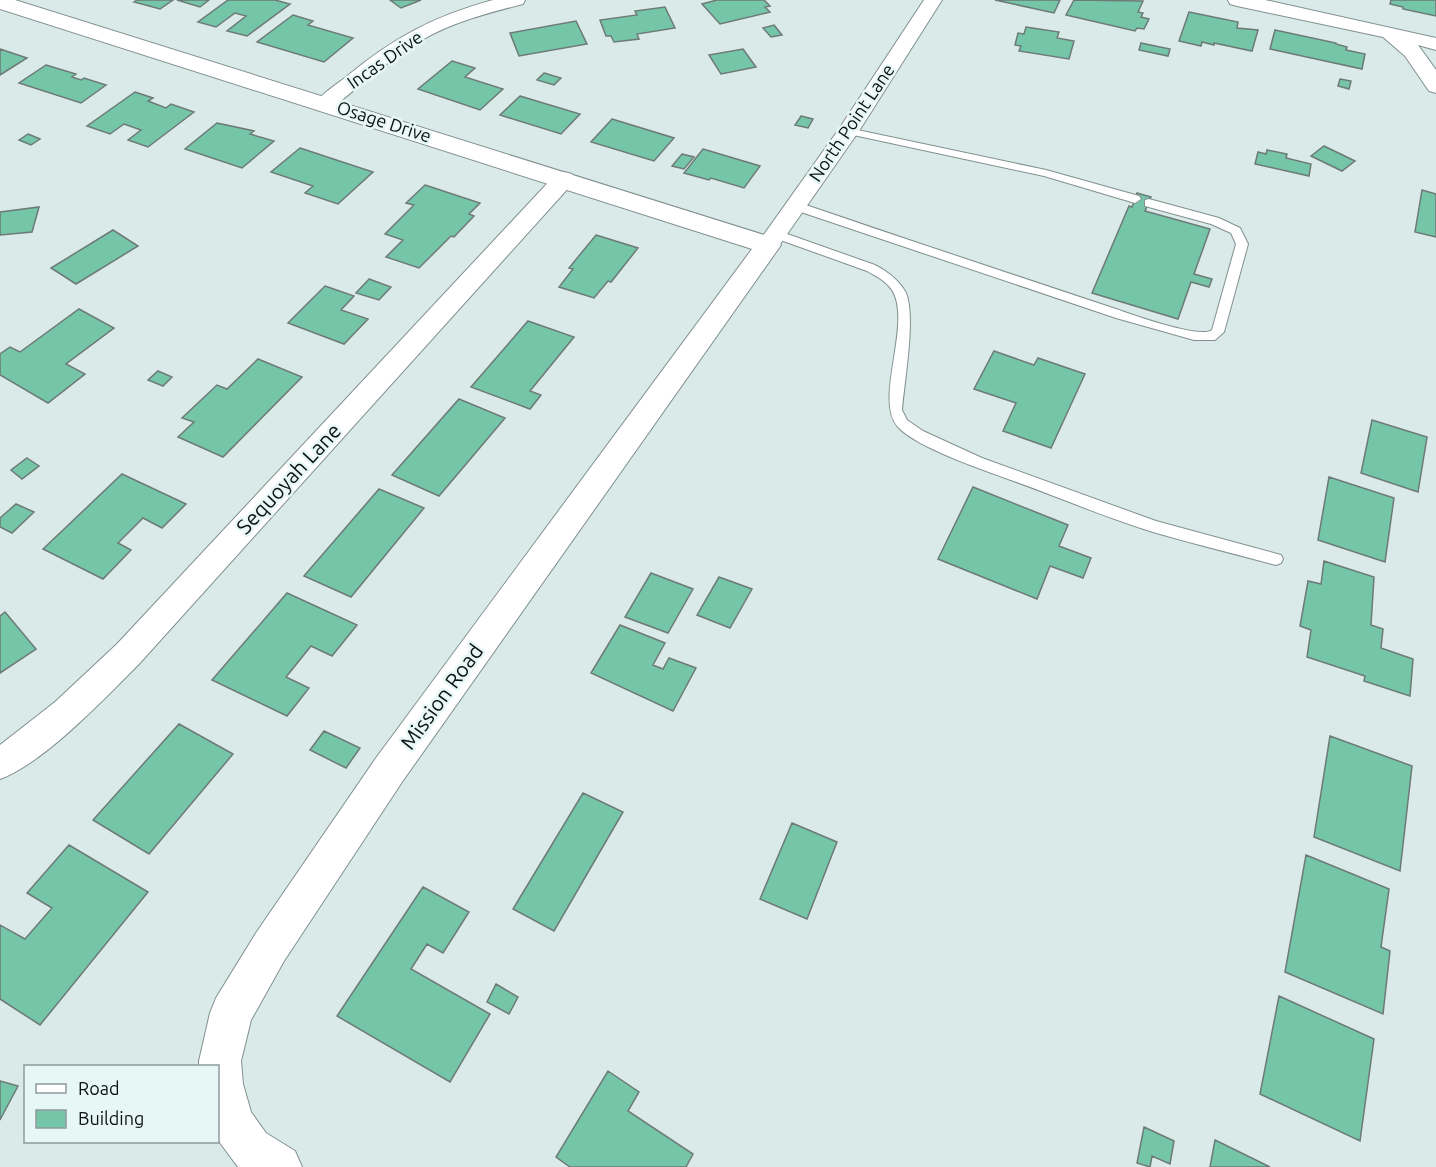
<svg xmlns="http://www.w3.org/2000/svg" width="1436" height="1167" font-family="Ubuntu,sans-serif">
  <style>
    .building { fill: #75c5a9; stroke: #6d7a75; stroke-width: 1.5 }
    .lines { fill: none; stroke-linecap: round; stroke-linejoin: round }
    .service-casing { stroke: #81908f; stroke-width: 2 }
    .minor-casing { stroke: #81908f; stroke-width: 2 }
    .tertiary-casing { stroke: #81908f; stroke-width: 2 }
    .service { fill: #fff; fill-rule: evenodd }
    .minor { fill: #fff; fill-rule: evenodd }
    .tertiary { fill: #fff; fill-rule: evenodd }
    .labels { text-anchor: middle; stroke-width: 5; stroke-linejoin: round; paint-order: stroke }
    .far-street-label { font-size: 18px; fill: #0c1211; stroke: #e6f7f6 }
    .street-label { font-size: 21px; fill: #0c1211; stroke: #e6f7f6 }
  </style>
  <rect width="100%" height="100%" fill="#d9eae9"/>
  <path class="building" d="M 137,0 L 173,0 L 160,9 L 134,2 Z
    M 177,0 L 209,0 L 200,7 Z
    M 228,0 L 275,0 L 290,4 L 247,36 L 227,31 L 246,16 L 235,13 L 216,27 L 198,22 Z
    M 390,0 L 421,0 L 401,8 Z
    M 717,0 L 764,0 L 770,6 L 765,7 L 770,12 L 720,24 L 702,4 Z
    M 995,0 L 1060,0 L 1054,13 Z
    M 1074,0 L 1143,1 L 1138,12 L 1143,13 L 1141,17 L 1149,19 L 1144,29 L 1137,28 L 1135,31 L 1066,15 Z
    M 1391,0 L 1436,0 L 1436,16 L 1403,9 L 1403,7 L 1390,4 Z
    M 665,7 L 675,28 L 637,34 L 639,39 L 614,42 L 611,36 L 606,36 L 600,20 L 637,15 L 635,11 Z
    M 1189,12 L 1238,22 L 1237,28 L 1258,30 L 1252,51 L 1214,43 L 1214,45 L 1202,42 L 1201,46 L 1179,41 Z
    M 293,15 L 313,21 L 308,25 L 353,38 L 324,62 L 257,42 Z
    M 576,21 L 587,44 L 519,56 L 510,33 Z
    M 774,25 L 782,35 L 771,37 L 763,28 Z
    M 1026,27 L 1059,32 L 1057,38 L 1074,41 L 1069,59 L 1019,51 L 1021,46 L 1015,45 L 1018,33 L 1024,34 Z
    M 1275,30 L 1336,43 L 1336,44 L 1347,47 L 1346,50 L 1365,54 L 1362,69 L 1270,49 Z
    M 1141,43 L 1170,49 L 1168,56 L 1139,50 Z
    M 0,49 L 27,58 L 0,75 Z
    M 743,49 L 756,67 L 721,74 L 709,55 Z
    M 452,61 L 475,68 L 465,77 L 503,89 L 480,110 L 418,89 Z
    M 46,65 L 76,74 L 72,77 L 81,80 L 84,78 L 106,85 L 81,103 L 19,83 Z
    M 544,73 L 561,78 L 554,85 L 537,80 Z
    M 1340,79 L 1351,81 L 1349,89 L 1338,86 Z
    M 135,92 L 153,98 L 148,101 L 166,108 L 171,104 L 194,112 L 148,147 L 128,140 L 141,130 L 124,124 L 110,134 L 87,126 Z
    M 520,96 L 580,114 L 561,134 L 500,115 Z
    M 801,116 L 813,119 L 808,128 L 795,125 Z
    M 612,119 L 674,138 L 654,161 L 591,142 Z
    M 217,123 L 254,131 L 250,134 L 274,141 L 242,168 L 185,149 Z
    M 28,134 L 40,139 L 31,145 L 19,140 Z
    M 1324,146 L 1355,161 L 1342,171 L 1311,156 Z
    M 300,148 L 373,172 L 338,204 L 305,193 L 313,186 L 271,172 Z
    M 703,149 L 760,166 L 744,188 L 711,178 L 709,180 L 684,173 Z
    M 1267,150 L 1287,154 L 1286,158 L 1311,164 L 1309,176 L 1255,164 L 1258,152 L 1266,154 Z
    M 682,154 L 694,157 L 684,169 L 672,166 Z
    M 425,185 L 480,203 L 469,214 L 474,216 L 454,237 L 451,236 L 419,268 L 386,257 L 403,240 L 385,234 L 414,205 L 406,203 Z
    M 1422,190 L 1436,194 L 1436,237 L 1415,232 Z
    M 1137,193 L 1151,197 L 1145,211 L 1210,229 L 1194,274 L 1212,279 L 1209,287 L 1191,282 L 1178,319 L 1092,293 L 1129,206 L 1132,207 Z
    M 39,207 L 32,232 L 0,235 L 0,212 Z
    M 113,230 L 138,246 L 76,284 L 51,268 Z
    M 596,235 L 638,248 L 611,282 L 608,281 L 594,298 L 559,287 L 573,269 L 569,268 Z
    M 369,279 L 391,287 L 379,300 L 356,293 Z
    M 325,286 L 354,296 L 341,310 L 368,319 L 344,344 L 288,323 Z
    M 79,309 L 114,328 L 66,364 L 85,374 L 48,403 L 0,375 L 0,354 L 10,347 L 20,352 Z
    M 528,321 L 574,337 L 530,391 L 541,395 L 530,409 L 471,387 Z
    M 994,351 L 1034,365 L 1038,358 L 1085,374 L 1051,448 L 1003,431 L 1016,403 L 974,389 Z
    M 258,359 L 302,377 L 223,457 L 178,437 L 194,422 L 182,418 L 217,385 L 227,389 Z
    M 158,371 L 172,377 L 163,386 L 148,380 Z
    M 459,399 L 505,418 L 439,496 L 392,475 Z
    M 1372,420 L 1427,437 L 1418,492 L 1361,473 Z
    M 27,458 L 39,466 L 22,479 L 11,470 Z
    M 122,474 L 186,504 L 162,528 L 143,518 L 118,543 L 131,550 L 103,579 L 43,549 Z
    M 1329,477 L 1394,498 L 1385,562 L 1318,540 Z
    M 973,487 L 1068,525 L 1059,546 L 1091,558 L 1083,578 L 1050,566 L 1037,599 L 938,559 Z
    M 379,489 L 424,508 L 351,597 L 304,576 Z
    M 16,504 L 34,512 L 12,533 L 0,527 L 0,518 Z
    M 1324,561 L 1374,577 L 1371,625 L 1383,629 L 1381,648 L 1413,659 L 1410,696 L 1364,681 L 1365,676 L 1307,657 L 1311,630 L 1300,626 L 1308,581 L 1321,584 Z
    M 651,573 L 693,589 L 668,633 L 625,617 Z
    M 719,577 L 752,589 L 730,628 L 697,615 Z
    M 287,593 L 357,625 L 332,656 L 311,646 L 286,677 L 309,688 L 287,716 L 212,680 Z
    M 5,612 L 36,649 L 0,673 L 0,616 Z
    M 620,625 L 665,643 L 653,665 L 663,669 L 669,658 L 696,668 L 673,711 L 591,673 Z
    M 179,724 L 233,754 L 149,854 L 93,820 Z
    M 324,731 L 360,748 L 346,768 L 310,750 Z
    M 1330,736 L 1412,766 L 1400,871 L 1314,837 Z
    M 583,793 L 623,812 L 554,931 L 513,909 Z
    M 792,823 L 837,842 L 807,919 L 760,899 Z
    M 69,845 L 148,892 L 40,1025 L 0,999 L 0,925 L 25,939 L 52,908 L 27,893 Z
    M 1306,855 L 1389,889 L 1381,947 L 1390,951 L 1383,1014 L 1285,972 Z
    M 423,887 L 469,912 L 443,953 L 427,944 L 411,969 L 490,1014 L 450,1082 L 337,1016 Z
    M 496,984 L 518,997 L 509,1014 L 487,1002 Z
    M 1279,996 L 1374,1039 L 1360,1141 L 1260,1094 Z
    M 608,1071 L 639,1092 L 628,1111 L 693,1154 L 686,1167 L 570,1167 L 556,1157 Z
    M 0,1081 L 18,1086 L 0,1120 Z
    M 1144,1127 L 1174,1141 L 1170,1164 L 1152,1156 L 1150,1167 L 1137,1163 Z
    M 1215,1140 L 1270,1167 L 1210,1167 Z"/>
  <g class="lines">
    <g class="service-casing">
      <path id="service" d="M 848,128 L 1046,170 L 1139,196 L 1141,199 L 1135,203 L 1044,176 L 844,133 L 843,131 Z
        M 1149,199 L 1219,218 L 1240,228 L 1248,244 L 1224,332 L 1215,340 L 1194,340 L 1116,318 L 792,209 L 790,206 L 792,203 L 800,203 C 905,239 1011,274 1116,309 C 1133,315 1200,339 1212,330 L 1236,244 L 1231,233 L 1211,224 L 1145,206 L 1145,200 Z
        M 776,230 L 875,265 C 888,272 899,280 906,293 C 916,317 904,383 902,410 L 907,420 L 923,431 L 982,458 L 1156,521 L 1281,555 L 1283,559 L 1281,563 L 1276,565 C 1235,554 1194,544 1153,532 C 1104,517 1056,496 1008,479 C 981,469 916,447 898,427 C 873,400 913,323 892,290 C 886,281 876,276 867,271 L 772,237 L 770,234 Z"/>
    </g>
    <g class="minor-casing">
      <path id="minor" d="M 493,0 L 525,0 L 523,4 C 488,13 453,22 422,40 C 389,59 361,85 332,108 L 325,110 L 318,108 L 315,104 C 322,93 336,85 346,77 C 393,38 434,16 493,0 Z
        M 924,0 L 942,0 L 859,131 L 776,250 L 768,253 L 760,250 L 756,245 L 760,240 L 839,129 Z
        M 1228,0 L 1265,0 L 1436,38 L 1436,50 L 1418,45 L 1436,70 L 1436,93 L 1429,91 L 1405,56 L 1383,37 L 1237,6 L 1230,4 Z
        M 564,172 L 572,174 L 575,179 L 572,184 L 139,664 C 105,698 44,763 0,779 L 0,745 L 55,702 L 117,644 L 556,174 Z"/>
    </g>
    <g class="tertiary-casing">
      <path id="tertiary" d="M 0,0 L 15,0 L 777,239 L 781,245 L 402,782 L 284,961 L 251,1020 L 241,1061 L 243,1084 L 251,1112 L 266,1133 L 295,1151 L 302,1167 L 238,1167 L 218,1140 L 218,1066 L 199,1066 L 199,1061 L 210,1013 L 216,998 L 256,933 L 376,758 L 752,249 L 0,9 Z"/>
    </g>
    <use href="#service" class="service"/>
    <use href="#minor" class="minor"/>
    <use href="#tertiary" class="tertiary"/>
  </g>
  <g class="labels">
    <g class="far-street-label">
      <text transform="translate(385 60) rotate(-35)" y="6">Incas Drive</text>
      <text transform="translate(384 122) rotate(18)" y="6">Osage Drive</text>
      <text transform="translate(852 123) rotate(-56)" y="6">North Point Lane</text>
    </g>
    <g class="street-label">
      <text transform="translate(289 479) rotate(-47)" y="7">Sequoyah Lane</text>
      <text transform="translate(442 697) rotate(-54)" y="7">Mission Road</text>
    </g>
  </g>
  <rect x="24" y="1065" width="195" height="78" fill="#e6f7f6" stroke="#8f9b9a" stroke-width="1.5"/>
  <rect x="36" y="1084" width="30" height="9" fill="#ffffff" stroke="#8f9b9a" stroke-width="1.5"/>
  <text x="78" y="1095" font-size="18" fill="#0c1211">Road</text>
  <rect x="36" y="1110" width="30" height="18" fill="#75c5a9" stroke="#8f9b9a" stroke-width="1.5"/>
  <text x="78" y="1125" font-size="18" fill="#0c1211">Building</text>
</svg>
